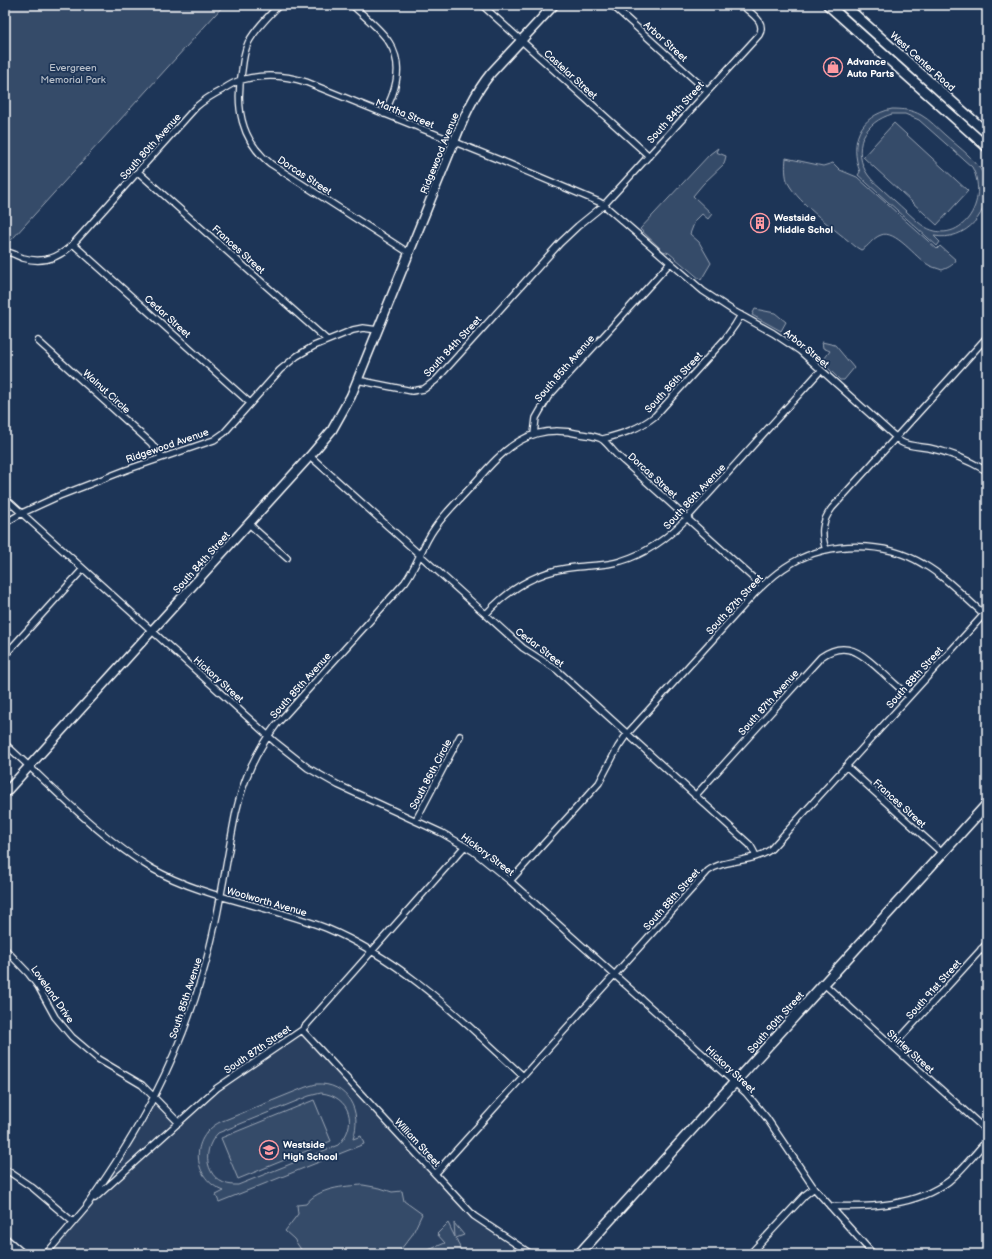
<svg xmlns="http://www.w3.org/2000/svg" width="992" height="1259" font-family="'Balsamiq Sans',sans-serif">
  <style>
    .built { fill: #2a4161 }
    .green { fill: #364b69; stroke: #9aa5b4; fill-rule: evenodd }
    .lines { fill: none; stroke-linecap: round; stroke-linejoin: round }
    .street-casing { stroke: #fff; stroke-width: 8 }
    .secondary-casing { stroke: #fff; stroke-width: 11 }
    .primary-casing { stroke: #fff; stroke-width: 12 }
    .street { stroke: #1d3557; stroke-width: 5.5 }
    .secondary { stroke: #1d3557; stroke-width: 8 }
    .primary { stroke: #1d3557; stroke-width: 9 }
    .labels { text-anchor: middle; stroke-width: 3.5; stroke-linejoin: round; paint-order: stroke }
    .street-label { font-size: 10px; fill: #fff; stroke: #1d3557 }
    .poi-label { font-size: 10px; font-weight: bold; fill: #fff; stroke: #1d3557; text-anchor: start }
    .park-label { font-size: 10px; fill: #b9c0ca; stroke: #1d3557 }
  </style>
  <rect width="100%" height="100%" fill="#1d3557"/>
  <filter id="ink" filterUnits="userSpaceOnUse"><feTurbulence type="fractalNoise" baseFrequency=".025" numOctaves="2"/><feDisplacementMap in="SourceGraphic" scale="8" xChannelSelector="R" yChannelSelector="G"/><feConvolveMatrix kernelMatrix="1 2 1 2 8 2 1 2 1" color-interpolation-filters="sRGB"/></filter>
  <g filter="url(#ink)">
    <path class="built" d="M 302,1030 L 474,1216 L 520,1246 L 514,1254 L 46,1254 L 87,1205 L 155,1098 L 178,1123 L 209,1095 Z"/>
    <path class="green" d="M 5,5 L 224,5 L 5,247 Z
      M 892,109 C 903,109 912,110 921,115 C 930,120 937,128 945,135 C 956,145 969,154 978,166 C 981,170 984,175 986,180 C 992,212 966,242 934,236 L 940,242 L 937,246 L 858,175 L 860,172 C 849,142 859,116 892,109 ZM 892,114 L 905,114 L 919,120 L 972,167 C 992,205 955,253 918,222 C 906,211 895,201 883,190 C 878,185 872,181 868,175 C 860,164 858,149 863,137 C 869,125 879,118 892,114 Z
      M 894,123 L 968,191 L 937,225 L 863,157 Z
      M 718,148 L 716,152 L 726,156 L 724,164 L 703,184 L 693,196 L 712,214 L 708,219 L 702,214 L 695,221 L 690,234 L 699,242 L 711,263 L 701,280 L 669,253 L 663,251 L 640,229 L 710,154 Z
      M 786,158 L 823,166 L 833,163 L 840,170 L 857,177 L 937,249 L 940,246 L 956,260 C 953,266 947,268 942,270 C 937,268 931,267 927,264 C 916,258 895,229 881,235 C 872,238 869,247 861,250 L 856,247 C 837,231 799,204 788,183 C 785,176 785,166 786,158 Z
      M 755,309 L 775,313 L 786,322 L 781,331 L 752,315 Z
      M 822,342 L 835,345 L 854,368 L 844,380 L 840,380 L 822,362 L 830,351 L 823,348 Z
      M 316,1084 C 347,1082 363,1111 353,1139 L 361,1136 L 364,1144 L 219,1202 L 216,1195 L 224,1191 C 192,1179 189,1138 220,1122 L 306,1087 ZM 321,1093 C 350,1096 359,1125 338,1145 L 238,1185 C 208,1187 198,1153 218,1133 L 309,1096 Z
      M 314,1100 L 331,1141 L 238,1179 L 221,1138 Z
      M 363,1185 L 380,1188 L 392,1192 L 402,1191 L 404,1201 L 422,1214 L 412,1235 L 397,1254 L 304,1254 L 294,1239 L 285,1231 L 298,1214 L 297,1205 L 306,1204 C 318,1188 344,1186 363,1185 Z
      M 448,1223 L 455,1237 L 454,1223 L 464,1235 L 456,1238 L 460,1248 L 460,1254 L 419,1254 L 445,1243 L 437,1234 Z"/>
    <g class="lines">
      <g class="street-casing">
        <path id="street" d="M 279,5 C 268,17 255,29 248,43 C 244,52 243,61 242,70 C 235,106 241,141 271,164 L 409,253
          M 352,5 C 376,27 404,45 396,82 C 394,93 389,104 384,114
          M 482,5 L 649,156
          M 612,5 L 707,91
          M 138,172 L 327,340
          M 73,244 L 250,403
          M 5,252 C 12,252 17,256 23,258 C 43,264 60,257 73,244 L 196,107 C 204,100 212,95 222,90 C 228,86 234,82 241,80 C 263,74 285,75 306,82 L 502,161 L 599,202 L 604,205 L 703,291 L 735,312 L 773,333 L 800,351 L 901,442 C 910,447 919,446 929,448 C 950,452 968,460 987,471
          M 38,341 L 151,443 L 162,457
          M 357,380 L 412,391 L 424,389 L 436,380 L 560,243 L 578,226 L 604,205 L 759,35 C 767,21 750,13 742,5
          M 534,434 L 536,418 L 548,397 L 670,263
          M 603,439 C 622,434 639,429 655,416 L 725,339 L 735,325 L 741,315
          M 310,456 L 523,648 L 557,670 L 750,845 L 753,850 L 756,856
          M 5,498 L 275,742 L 308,768 L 338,785 L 442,833 L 473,851 L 510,881 L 746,1093 L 766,1117 L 814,1188 L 873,1254
          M 5,523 L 22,513 L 59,496 L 126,470 L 214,440 L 224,433 L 280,370 L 297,356 L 314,346 L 353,330 L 363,328 L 378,330
          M 249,524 L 287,558
          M 826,550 C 821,534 821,522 832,508 L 987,337
          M 486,614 C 510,588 539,570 576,567 C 591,565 606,566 621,561 C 648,553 668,538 687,518 L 821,370
          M 5,655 L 83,569
          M 5,744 C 52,786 96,835 151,868 C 205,899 268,905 326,928 C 405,961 461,1019 523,1076
          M 846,766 L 942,853
          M 695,796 L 821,657 C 846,639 862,654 881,671 C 890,680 900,688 909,697
          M 416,820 L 460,736
          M 510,881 L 599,783 L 618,747 L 627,734 L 755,593 C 766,582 778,571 792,563 C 831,541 885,541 923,564 C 946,577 964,597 984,614
          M 5,949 L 29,974 L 38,986 L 55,1017 L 72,1037 L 98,1059 L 142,1085 L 179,1123
          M 981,949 L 987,954
          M 824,984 L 987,1131
          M 302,1030 L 474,1216 L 531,1254
          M 893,1046 L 987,943
          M 5,1169 L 33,1188 L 73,1222
          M 435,1174 L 708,871 C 726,858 754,863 771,849 L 987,611
          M 95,1198 L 217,1088 L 302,1030 L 465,846
          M 87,1205 C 139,1132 177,1062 202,976 C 218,923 225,867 236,812 C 244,778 255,753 276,725 L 405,582 C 417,566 422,546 434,529 C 444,514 458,501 470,488 C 502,452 526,421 580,434 C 586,435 598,436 603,440 C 607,443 613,451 617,455 L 762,586
          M 830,1206 C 870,1208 916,1206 949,1181 C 963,1169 975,1154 987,1140
          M 46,1254 L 89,1204
          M 750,1254 L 805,1195 L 814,1188"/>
      </g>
      <g class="secondary-casing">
        <path id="secondary" d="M 5,793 L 310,456 L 332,430 L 351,396 L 454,142 C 464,117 474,94 491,73 L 554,5"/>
      </g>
      <g class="primary-casing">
        <path id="primary" d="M 828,5 L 987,147
          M 844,5 L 987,133
          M 5,1240 L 21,1254
          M 579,1254 L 987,804"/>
      </g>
      <use href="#street" class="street"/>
      <use href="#secondary" class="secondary"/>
      <use href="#primary" class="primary"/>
    </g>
  </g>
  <defs>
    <g id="shop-ring" transform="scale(1)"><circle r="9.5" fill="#1d3557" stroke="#ff9aa2" stroke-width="1.5"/><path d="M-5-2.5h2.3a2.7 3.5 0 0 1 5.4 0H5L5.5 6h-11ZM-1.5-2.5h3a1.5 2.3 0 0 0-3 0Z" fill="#ff9aa2"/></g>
    <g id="building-ring" transform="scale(1)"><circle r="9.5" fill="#1d3557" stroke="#ff9aa2" stroke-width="1.5"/><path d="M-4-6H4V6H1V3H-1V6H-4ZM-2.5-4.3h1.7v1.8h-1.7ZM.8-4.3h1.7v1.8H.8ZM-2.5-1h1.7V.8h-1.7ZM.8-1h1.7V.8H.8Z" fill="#ff9aa2"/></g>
    <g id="school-ring" transform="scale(1)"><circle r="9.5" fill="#1d3557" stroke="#ff9aa2" stroke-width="1.5"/><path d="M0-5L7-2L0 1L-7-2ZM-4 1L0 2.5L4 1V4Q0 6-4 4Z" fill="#ff9aa2"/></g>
  </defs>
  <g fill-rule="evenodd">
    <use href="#shop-ring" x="833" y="67"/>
    <use href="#building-ring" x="760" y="223"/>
    <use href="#school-ring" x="269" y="1150"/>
  </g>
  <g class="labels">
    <g class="street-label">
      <text transform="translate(666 41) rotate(42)" y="4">Arbor Street</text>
      <text transform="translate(923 61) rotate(42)" y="4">West Center Road</text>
      <text transform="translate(571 74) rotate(42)" y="4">Castelar Street</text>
      <text transform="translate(675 112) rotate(-48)" y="4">South 84th Street</text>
      <text transform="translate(405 113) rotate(22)" y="4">Martha Street</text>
      <text transform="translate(150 146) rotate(-48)" y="4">South 80th Avenue</text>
      <text transform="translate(439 153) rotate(-68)" y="4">Ridgewood Avenue</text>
      <text transform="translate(305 175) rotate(33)" y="4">Dorcas Street</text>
      <text transform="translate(239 249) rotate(42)" y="4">Frances Street</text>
      <text transform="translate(168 316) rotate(42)" y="4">Cedar Street</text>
      <text transform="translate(452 346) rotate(-47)" y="4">South 84th Street</text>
      <text transform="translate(807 348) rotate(39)" y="4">Arbor Street</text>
      <text transform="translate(564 368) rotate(-49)" y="4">South 85th Avenue</text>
      <text transform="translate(673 382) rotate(-47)" y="4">South 86th Street</text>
      <text transform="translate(107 391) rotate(42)" y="4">Walnut Circle</text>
      <text transform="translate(167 445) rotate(-19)" y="4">Ridgewood Avenue</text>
      <text transform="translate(653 475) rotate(42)" y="4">Dorcas Street</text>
      <text transform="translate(694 496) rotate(-47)" y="4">South 86th Avenue</text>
      <text transform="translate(201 562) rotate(-48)" y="4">South 84th Street</text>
      <text transform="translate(734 604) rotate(-47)" y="4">South 87th Street</text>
      <text transform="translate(540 647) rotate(37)" y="4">Cedar Street</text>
      <text transform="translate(914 677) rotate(-48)" y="4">South 88th Street</text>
      <text transform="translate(219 679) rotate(42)" y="4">Hickory Street</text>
      <text transform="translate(300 685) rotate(-48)" y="4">South 85th Avenue</text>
      <text transform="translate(768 702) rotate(-48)" y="4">South 87th Avenue</text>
      <text transform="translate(430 774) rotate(-62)" y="4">South 86th Circle</text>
      <text transform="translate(900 803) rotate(42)" y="4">Frances Street</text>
      <text transform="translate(488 854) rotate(37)" y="4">Hickory Street</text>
      <text transform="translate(671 899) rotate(-48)" y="4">South 88th Street</text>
      <text transform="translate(267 901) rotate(16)" y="4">Woolworth Avenue</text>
      <text transform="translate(933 989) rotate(-48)" y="4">South 91st Street</text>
      <text transform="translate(53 994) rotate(55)" y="4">Loveland Drive</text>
      <text transform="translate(185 998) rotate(-72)" y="4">South 85th Avenue</text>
      <text transform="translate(775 1022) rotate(-48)" y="4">South 90th Street</text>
      <text transform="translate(257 1049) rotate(-34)" y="4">South 87th Street</text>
      <text transform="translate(911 1051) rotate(42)" y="4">Shirley Street</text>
      <text transform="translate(731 1069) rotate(43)" y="4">Hickory Street</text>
      <text transform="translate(418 1142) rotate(47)" y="4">William Street</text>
    </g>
    <g class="poi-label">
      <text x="847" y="65">Advance<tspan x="847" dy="12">Auto Parts</tspan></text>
      <text x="774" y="221">Westside<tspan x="774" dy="12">Middle Schol</tspan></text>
      <text x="283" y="1148">Westside<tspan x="283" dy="12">High School</tspan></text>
    </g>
    <g class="park-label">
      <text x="73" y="71">Evergreen<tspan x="73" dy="12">Memorial Park</tspan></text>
    </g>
  </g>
  <rect width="992" height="1259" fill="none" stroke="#1d3557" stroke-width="20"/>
  <rect x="10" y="10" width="972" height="1239" fill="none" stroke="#fff" stroke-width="1.5" filter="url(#ink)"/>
</svg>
